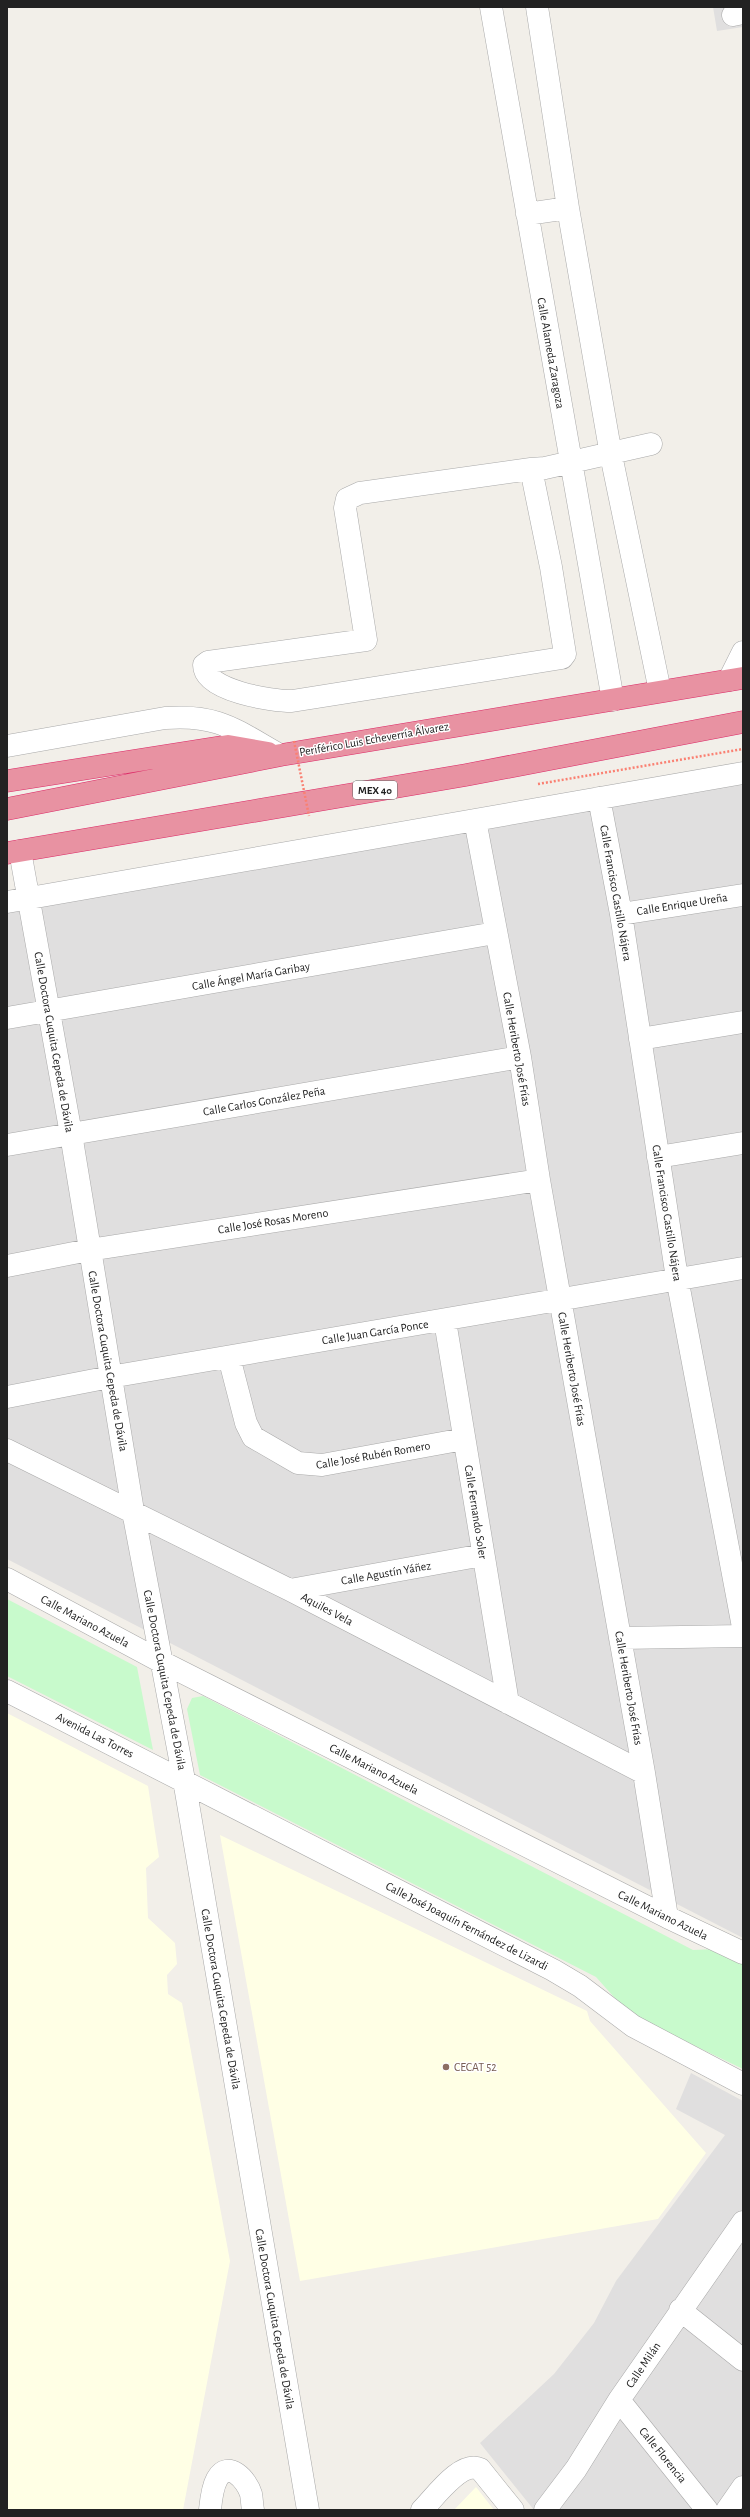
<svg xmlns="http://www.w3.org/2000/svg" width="750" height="2517" font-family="'Alegreya Sans',sans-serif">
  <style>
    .residential { fill: #e0dfdf }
    .education { fill: #ffffe5 }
    .park { fill: #c8facc }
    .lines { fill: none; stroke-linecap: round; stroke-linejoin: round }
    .minor-casing { stroke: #a9a9a9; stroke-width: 23 }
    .highway-casing { stroke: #dc2a67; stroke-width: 23 }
    .path { stroke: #fa8072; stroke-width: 2.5; stroke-dasharray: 2 2; stroke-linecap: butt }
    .minor { stroke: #fff; stroke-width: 22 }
    .highway { stroke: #e892a2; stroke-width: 22 }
    .path-bridge { stroke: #fa8072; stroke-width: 2.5; stroke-dasharray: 2 2; stroke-linecap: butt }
    .education-dot { fill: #8d6e63; stroke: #fff; stroke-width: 1.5 }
    .labels { text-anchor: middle; stroke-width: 3; stroke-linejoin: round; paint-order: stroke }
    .shield { fill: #fff; stroke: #646464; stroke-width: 1 }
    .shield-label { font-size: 11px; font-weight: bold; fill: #222 }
    .street-label { font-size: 12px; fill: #222; stroke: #fff }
    .education-label { font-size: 12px; fill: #785e54; stroke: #fff; text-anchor: start }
  </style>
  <rect width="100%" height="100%" fill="#f2efe9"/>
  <path class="residential" d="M 713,7 L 743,7 L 743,27 L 717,31 Z
    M 743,784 L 743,1938 L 7,1559 L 7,912 Z
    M 691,2073 L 743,2101 L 743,2510 L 534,2510 L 480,2443 L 554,2374 L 594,2323 L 616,2281 L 725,2135 L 676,2109 Z"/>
  <path class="education" d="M 7,1713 L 148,1786 L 159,1857 L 146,1868 L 148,1918 L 175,1943 L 177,1964 L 167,1975 L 168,1994 L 182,2003 L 230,2261 L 183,2510 L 7,2510 Z
    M 220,1835 L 587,2011 L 590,2021 L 706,2153 L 658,2219 L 300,2281 Z
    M 476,2487 L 494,2510 L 454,2510 Z"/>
  <path class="park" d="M 7,1599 L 137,1667 L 153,1750 L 7,1676 Z
    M 203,1696 L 693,1950 L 716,1949 L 743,1962 L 743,2069 L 629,2014 L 596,1977 L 200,1775 L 187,1709 L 192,1698 Z"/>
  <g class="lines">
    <g class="minor-casing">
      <path id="minor" d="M 491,7 L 613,700
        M 537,7 L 568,208 L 611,455 L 660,691
        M 733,15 L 743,13
        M 527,214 L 568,208
        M 531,469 L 551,567 L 565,654 L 562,658 L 292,701 C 272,701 204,691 204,665 L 208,662 L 366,640 L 345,508 L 347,499 L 360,493 L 531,469 L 545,468 L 651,444
        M 729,680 L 743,652
        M 7,746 L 165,718 C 217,714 234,729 278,754
        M 599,798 L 621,914 L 677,1278 L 743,1627
        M 475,820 L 520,1057 L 539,1180 L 644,1773 L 667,1917
        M 20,851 L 71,1134 L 133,1511 L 184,1780 L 308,2510
        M 7,902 L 743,773
        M 621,914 L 743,895
        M 7,1018 L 495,933
        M 640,1039 L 743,1022
        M 7,1145 L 520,1057
        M 658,1157 L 743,1143
        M 7,1266 L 89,1250 L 539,1180
        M 445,1321 L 508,1703
        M 229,1357 L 246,1423 L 253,1437 L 298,1463 L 322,1465 L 464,1439
        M 7,1397 L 110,1377 L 743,1268
        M 7,1450 L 290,1590 L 644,1773
        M 7,1579 L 160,1661 L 667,1917 L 743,1953
        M 290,1590 L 483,1555
        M 620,1638 L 743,1636
        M 7,1691 L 553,1970 L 580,1986 L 633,2026 L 743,2084
        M 680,2310 L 743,2360
        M 619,2400 L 707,2510
        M 210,2510 C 211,2500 212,2488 217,2479 C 228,2459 247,2480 251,2494 C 252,2499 252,2505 253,2510
        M 422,2510 C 435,2497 461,2460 480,2469 L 513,2510
        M 545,2510 L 576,2469 L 619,2400 L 743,2222
        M 727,2510 L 743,2487"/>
    </g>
    <g class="highway-casing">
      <path id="highway" d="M 7,781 L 228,746 L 268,753
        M 7,809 L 281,755 L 743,678
        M 7,853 L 466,775 L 743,722"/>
    </g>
    <path class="path" d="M 538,784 L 743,749"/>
    <use href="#minor" class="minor"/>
    <use href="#highway" class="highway"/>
    <path class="path-bridge" d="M 294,741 L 309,816"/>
  </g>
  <circle class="education-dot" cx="446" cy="2067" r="4"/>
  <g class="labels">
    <rect class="shield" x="353" y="781" width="44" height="18" rx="3"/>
    <g class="shield-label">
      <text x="375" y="794">MEX 40</text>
    </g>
    <g class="street-label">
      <text transform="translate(551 353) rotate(80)" y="4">Calle Alameda Zaragoza</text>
      <text transform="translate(374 739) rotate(-10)" y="4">Periférico Luis Echeverría Álvarez</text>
      <text transform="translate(616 893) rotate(80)" y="4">Calle Francisco Castillo Nájera</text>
      <text transform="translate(682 904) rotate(-9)" y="4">Calle Enrique Ureña</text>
      <text transform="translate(251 976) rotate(-10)" y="4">Calle Ángel María Garibay</text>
      <text transform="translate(54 1042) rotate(80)" y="4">Calle Doctora Cuquita Cepeda de Dávila</text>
      <text transform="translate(517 1049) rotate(80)" y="4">Calle Heriberto José Frías</text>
      <text transform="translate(264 1101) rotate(-10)" y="4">Calle Carlos González Peña</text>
      <text transform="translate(667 1213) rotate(81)" y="4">Calle Francisco Castillo Nájera</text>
      <text transform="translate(273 1221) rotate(-9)" y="4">Calle José Rosas Moreno</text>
      <text transform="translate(375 1332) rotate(-9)" y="4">Calle Juan García Ponce</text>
      <text transform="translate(108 1361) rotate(80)" y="4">Calle Doctora Cuquita Cepeda de Dávila</text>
      <text transform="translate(572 1369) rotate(80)" y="4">Calle Heriberto José Frías</text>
      <text transform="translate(373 1455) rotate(-10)" y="4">Calle José Rubén Romero</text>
      <text transform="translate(476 1512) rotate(81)" y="4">Calle Fernando Soler</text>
      <text transform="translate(386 1573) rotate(-10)" y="4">Calle Agustín Yáñez</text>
      <text transform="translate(327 1609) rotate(28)" y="4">Aquiles Vela</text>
      <text transform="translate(85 1621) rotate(28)" y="4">Calle Mariano Azuela</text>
      <text transform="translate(165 1680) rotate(79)" y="4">Calle Doctora Cuquita Cepeda de Dávila</text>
      <text transform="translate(629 1688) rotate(80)" y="4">Calle Heriberto José Frías</text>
      <text transform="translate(95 1735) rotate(27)" y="4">Avenida Las Torres</text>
      <text transform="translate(374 1769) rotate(27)" y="4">Calle Mariano Azuela</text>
      <text transform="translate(663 1915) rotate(26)" y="4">Calle Mariano Azuela</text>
      <text transform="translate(467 1926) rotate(27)" y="4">Calle José Joaquín Fernández de Lizardi</text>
      <text transform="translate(221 1999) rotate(80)" y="4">Calle Doctora Cuquita Cepeda de Dávila</text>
      <text transform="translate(275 2319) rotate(80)" y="4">Calle Doctora Cuquita Cepeda de Dávila</text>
      <text transform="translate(643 2365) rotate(-56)" y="4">Calle Milán</text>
      <text transform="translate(663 2455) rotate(51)" y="4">Calle Florencia</text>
    </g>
    <g class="education-label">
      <text x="454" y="2071">CECAT 52</text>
    </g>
  </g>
  <rect width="750" height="2517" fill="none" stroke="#222222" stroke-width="16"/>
</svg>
